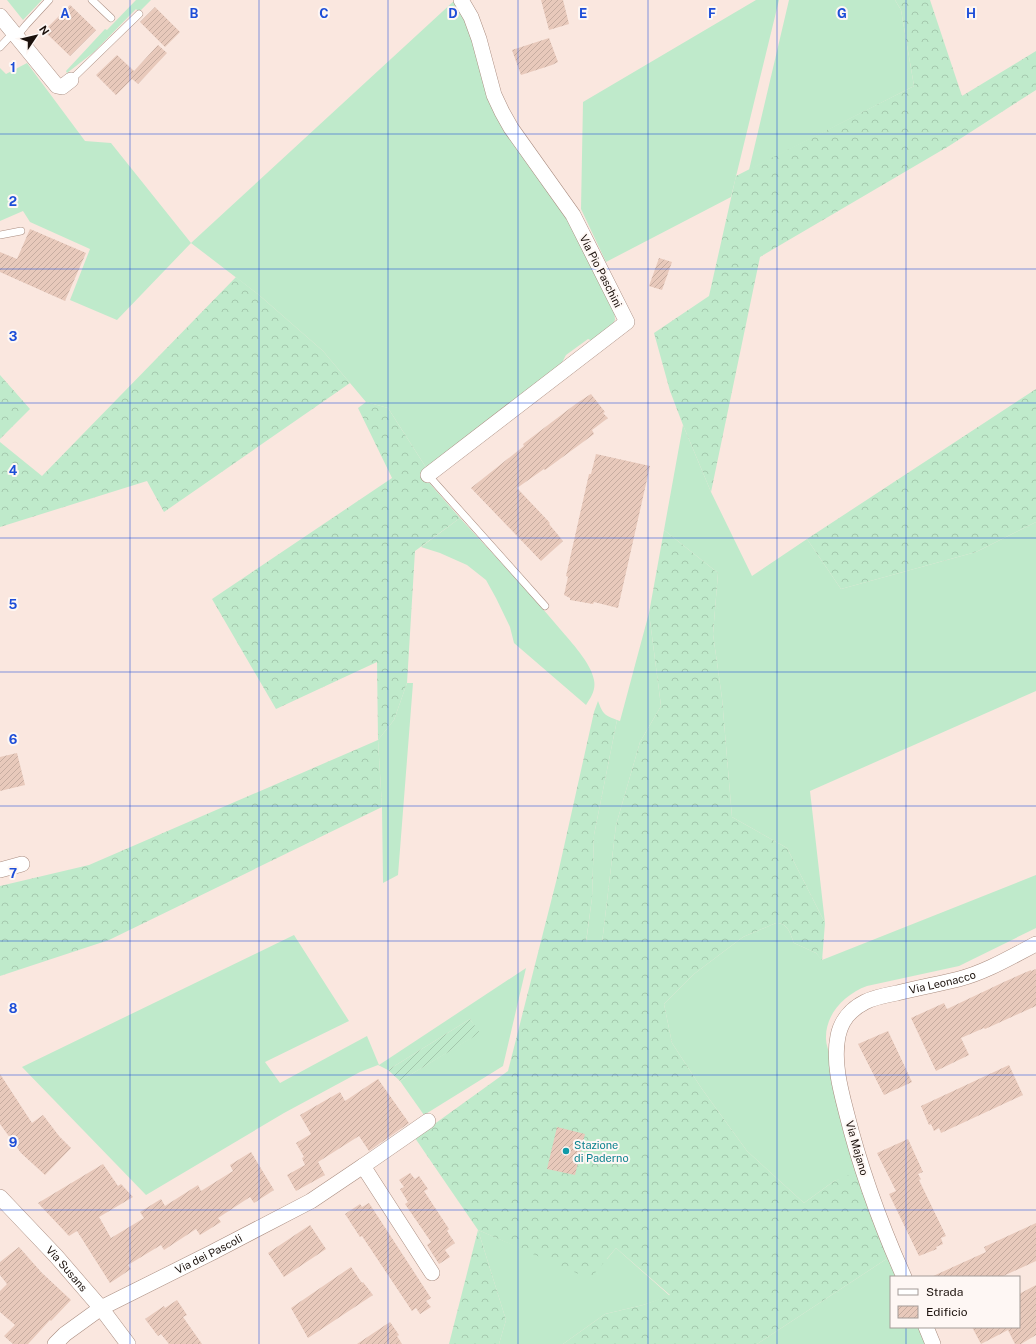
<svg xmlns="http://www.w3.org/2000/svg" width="1036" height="1344" font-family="'Public Sans',sans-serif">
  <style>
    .grass { fill: #bfeacb }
    .forest { fill: url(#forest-crowns) }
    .garden { fill: url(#garden-furrows) }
    .building { fill: url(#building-hatch) }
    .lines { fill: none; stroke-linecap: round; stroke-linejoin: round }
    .lane-casing { stroke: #aa8d80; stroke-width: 8 }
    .street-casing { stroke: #aa8d80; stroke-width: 16 }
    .lane { stroke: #fff; stroke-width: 7 }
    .street { stroke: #fff; stroke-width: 15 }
    .grid { fill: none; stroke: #1d4ed8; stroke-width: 1; stroke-opacity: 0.55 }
    .culture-dot { fill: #0f9aa8; stroke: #fef7f4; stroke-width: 1.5 }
    .labels { text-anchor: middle; stroke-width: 4; stroke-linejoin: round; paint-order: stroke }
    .street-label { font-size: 11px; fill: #1b110c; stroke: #fef7f4 }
    .culture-label { font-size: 11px; fill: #0d838f; stroke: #fef7f4; text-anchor: start }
    .grid-label { font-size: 13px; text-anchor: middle; font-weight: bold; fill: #1d4ed8; stroke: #fef7f4; stroke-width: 4; stroke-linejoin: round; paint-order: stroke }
  </style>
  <defs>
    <pattern id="forest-crowns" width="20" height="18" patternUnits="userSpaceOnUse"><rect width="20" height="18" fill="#bfeacb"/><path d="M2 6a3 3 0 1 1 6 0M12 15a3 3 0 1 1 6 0" fill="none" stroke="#a4c8ad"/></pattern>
    <pattern id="garden-furrows" width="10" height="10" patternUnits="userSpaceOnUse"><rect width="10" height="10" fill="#bfeacb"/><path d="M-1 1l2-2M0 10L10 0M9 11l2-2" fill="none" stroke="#a4c8ad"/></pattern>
    <pattern id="building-hatch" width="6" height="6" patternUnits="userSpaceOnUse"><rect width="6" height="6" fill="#e8c9bb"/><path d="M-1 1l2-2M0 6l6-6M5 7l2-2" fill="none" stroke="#c6aca0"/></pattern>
  </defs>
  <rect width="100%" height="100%" fill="#fae7df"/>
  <path class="grass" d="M 7,0 L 42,0 L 23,20 Z
    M 136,0 L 151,0 L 139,12 L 136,9 L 94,52 L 67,73 L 66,71 L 105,29 L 107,30 Z
    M 455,0 L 467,20 L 482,72 L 569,219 L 614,307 L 615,320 L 610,328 L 595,342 L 588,339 L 566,355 L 559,368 L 427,469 L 388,408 L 366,402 L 323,351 L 259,295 L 191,243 L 117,320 L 70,300 L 90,249 L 30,222 L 23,211 L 0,221 L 0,68 L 6,74 L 27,63 L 85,141 L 111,143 L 191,243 Z
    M 756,0 L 779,0 L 731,197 L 606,262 L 581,209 L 583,102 Z
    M 789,0 L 895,0 L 901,10 L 914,86 L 749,170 Z
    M 683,425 L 711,492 L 752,576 L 807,539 L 841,589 L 976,552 L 1036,522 L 1036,691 L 810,791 L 825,923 L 787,848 L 732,817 L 722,698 L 713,634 L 718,573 L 664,530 Z
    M 460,518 C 494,555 528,591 560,629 C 571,642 591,663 594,680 C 596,690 591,697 586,705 L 514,643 L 510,627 L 496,598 L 486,580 L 467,565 L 440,553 L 421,547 Z
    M 649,613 L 661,706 L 640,742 L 616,825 L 602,943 L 586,943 L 592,898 L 594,835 L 617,720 L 620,721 Z
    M 407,683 L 413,683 L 398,875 L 383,883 L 382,807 L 378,740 L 394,720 Z
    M 1036,875 L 1036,928 L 959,966 L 867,986 C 845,994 825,1014 826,1039 C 826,1045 829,1051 830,1057 L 863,1172 L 834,1181 L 804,1203 L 747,1151 L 702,1089 L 672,1043 L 664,1004 L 694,974 L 743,937 L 776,923 C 788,923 790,933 794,943 L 816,953 L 822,960 Z
    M 294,935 L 349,1021 L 265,1062 L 280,1083 L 367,1036 L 379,1065 L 526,968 L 503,1066 L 424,1115 L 400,1081 L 479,1033 L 470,1019 L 388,1070 L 378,1065 L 360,1072 L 284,1113 L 146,1195 L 22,1067 Z
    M 478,1230 L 523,1249 L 607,1259 L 616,1248 L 670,1296 L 643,1305 L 605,1314 L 563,1344 L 499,1344 L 506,1320 Z
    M 894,1254 L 904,1277 L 891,1277 L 891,1327 L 926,1327 L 933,1344 L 757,1344 Z"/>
  <path class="forest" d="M 895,0 L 930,0 L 962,96 L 1036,51 L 1036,90 L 949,146 L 760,257 L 711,492 L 683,425 L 670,391 L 654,333 L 709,296 L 736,176 L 914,86 L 901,10 Z
    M 236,277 L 259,295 L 323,351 L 350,383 L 164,512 L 147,481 L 0,527 L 0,442 L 42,476 Z
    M 0,375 L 30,409 L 0,439 Z
    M 1036,389 L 1036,522 L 976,552 L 841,589 L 807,539 Z
    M 366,402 L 388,408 L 427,469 L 425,478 L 460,518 L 415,551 L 407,683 L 394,720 L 378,740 L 382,807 L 109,940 L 0,976 L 0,886 L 89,865 L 378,740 L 377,662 L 276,709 L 212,599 L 392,478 L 358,408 Z
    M 664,530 L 718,573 L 713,634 L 722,698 L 732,817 L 787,848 L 825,923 L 822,961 L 816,953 L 794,943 C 790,933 788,923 776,923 L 743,937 L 694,974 L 664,1004 L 672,1043 L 702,1089 L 747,1151 L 804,1203 L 834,1181 L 846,1176 L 863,1172 L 894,1254 L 757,1344 L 563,1344 L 605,1314 L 643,1305 L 670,1295 L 616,1248 L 590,1279 L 478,1230 L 506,1320 L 499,1344 L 449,1344 L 478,1230 L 415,1138 L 508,1071 L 557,878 L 594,712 L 598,701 C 603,714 604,715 617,720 L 594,835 L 592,898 L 586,942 L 602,943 L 616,825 L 640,742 L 661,706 L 649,613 Z"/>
  <path class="garden" d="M 470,1019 L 480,1033 L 400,1081 L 388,1070 Z"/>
  <path class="building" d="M 541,0 L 563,0 L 569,24 L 549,30 Z
    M 70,5 L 96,30 L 70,56 L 44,31 Z
    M 155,7 L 180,32 L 165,47 L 140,22 Z
    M 549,38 L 558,62 L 552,65 L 521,75 L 512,50 Z
    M 158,45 L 167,53 L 138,84 L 132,79 L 116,95 L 96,75 L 117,55 L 134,71 Z
    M 30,229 L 86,253 L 65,301 L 0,272 L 0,252 L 17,259 Z
    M 659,258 L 672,262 L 662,290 L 649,286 Z
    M 591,394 L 605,412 L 603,413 L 608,418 L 592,430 L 594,434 L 545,470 L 544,469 L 517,488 L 550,523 L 549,524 L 563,541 L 541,561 L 471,488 L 524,446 L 523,444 L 577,403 Z
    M 596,454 L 650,466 L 618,608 L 594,602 L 593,604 L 570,600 L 570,598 L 564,595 L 568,577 L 566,576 L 589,474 L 591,474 Z
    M 17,753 L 25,785 L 0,791 L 0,757 Z
    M 1036,969 L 1036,1006 L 985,1029 L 984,1028 L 961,1038 L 969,1055 L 936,1071 L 911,1018 L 944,1003 L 947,1009 L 1006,981 L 1031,970 L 1031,971 Z
    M 888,1031 L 912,1082 L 884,1095 L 858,1044 Z
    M 1009,1065 L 1023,1095 L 941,1133 L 939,1128 L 934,1131 L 931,1124 L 929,1125 L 921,1106 Z
    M 0,1074 L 32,1123 L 43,1115 L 59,1136 L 71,1148 L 45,1175 L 21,1153 L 0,1124 Z
    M 378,1079 L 409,1123 L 369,1151 L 359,1136 L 318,1162 L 325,1175 L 296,1191 L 287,1175 L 305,1165 L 302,1158 L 304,1157 L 296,1143 L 311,1134 L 300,1115 L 340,1092 L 345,1101 Z
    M 557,1127 L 585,1134 L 575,1175 L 547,1169 Z
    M 908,1139 L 923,1172 L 918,1174 L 921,1179 L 919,1180 L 946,1236 L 941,1238 L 943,1244 L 936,1247 L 937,1249 L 919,1256 L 889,1194 L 896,1191 L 877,1153 Z
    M 251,1152 L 274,1190 L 254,1203 L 250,1197 L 218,1218 L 221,1222 L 200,1235 L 196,1229 L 164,1250 L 161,1245 L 128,1265 L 131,1269 L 110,1283 L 77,1231 L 69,1236 L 38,1203 L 103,1164 L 118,1186 L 121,1184 L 133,1197 L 99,1217 L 111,1238 L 144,1218 L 140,1212 L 161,1199 L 165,1206 L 198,1185 L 201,1191 L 233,1171 L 230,1165 Z
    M 410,1173 L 415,1179 L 419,1176 L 428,1189 L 424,1191 L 449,1229 L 447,1231 L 455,1243 L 445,1250 L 450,1257 L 439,1264 L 427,1245 L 431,1242 L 405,1204 L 408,1202 L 400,1189 L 404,1187 L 399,1180 Z
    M 369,1203 L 431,1298 L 426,1301 L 431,1307 L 420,1314 L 416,1308 L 412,1311 L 362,1236 L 360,1237 L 345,1214 L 360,1204 L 362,1207 Z
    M 1036,1223 L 1036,1261 L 1001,1277 L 931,1277 L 986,1252 L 984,1247 Z
    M 310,1225 L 326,1249 L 284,1277 L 268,1253 Z
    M 19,1247 L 42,1273 L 71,1300 L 51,1321 L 50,1320 L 28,1344 L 13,1344 L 4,1336 L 15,1325 L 0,1312 L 0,1291 L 7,1284 L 0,1275 L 0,1262 Z
    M 351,1267 L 362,1283 L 363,1282 L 373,1295 L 308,1338 L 291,1308 Z
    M 1036,1285 L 1036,1335 L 1021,1344 L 1015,1344 L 1008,1330 L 981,1344 L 972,1327 L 1019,1327 L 1019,1294 Z
    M 177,1300 L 187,1315 L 183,1317 L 202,1344 L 169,1344 L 161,1334 L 158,1336 L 145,1319 L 164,1306 L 165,1308 Z
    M 390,1322 L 399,1335 L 397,1336 L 402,1344 L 357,1344 Z"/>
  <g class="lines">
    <g class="lane-casing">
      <path id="lane" d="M 92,0 L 111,18
        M 17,36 L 26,25 L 49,0
        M 0,47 L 14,32
        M 71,80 L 139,14
        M 0,235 L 21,231
        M 428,475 L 545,606"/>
    </g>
    <g class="street-casing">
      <g id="street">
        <path d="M 0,16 L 57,86 L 62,87 L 71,80"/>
        <path d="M 428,475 L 627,322 L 573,215 L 511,128 L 502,112 L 494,95 L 479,39 L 471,17 L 461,0"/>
        <path d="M 0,870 L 22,864"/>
        <path d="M 363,1166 L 428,1121"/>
        <path id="s1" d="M 0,1197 L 56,1256 L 101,1308 L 128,1344"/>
        <path id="s2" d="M 904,1277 C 880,1223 860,1168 846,1111 C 840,1088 833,1061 838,1036 C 841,1021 851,1009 865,1002 C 875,997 886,995 897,993 C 917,988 938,984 959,979 C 986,972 1011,957 1036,944"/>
        <path d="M 926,1327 L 933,1344"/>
        <path id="s3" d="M 55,1344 L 65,1334 L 101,1308 L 213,1252 L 311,1201 L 363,1166 L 432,1273"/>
      </g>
    </g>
    <use href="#lane" class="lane"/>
    <use href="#street" class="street"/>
  </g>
  <path class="grid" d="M 130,0 L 130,1344M 259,0 L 259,1344M 388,0 L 388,1344M 518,0 L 518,1344M 648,0 L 648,1344M 777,0 L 777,1344M 906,0 L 906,1277M 0,134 L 1036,134M 0,269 L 1036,269M 0,403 L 1036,403M 0,538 L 1036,538M 0,672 L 1036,672M 0,806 L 1036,806M 0,941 L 1036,941M 0,1075 L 1036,1075M 0,1210 L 1036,1210M 906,1327 L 906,1344"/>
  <circle class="culture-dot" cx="566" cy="1151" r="4"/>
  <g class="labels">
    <g class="street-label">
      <text transform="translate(601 271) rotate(63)" y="4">Via Pio Paschini</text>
      <text dy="4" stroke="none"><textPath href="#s2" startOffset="377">Via Leonacco</textPath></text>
      <text transform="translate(857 1148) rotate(74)" y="4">Via Majano</text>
      <text dy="4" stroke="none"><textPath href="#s3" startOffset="179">Via dei Pascoli</textPath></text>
      <text dy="4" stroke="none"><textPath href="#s1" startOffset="98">Via Susans</textPath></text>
    </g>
    <g class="culture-label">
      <text x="574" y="1149">Stazione<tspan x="574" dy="13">di Paderno</tspan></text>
    </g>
  </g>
  <g class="grid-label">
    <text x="65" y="18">A</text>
    <text x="194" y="18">B</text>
    <text x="324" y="18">C</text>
    <text x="453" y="18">D</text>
    <text x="583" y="18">E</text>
    <text x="712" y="18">F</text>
    <text x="842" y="18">G</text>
    <text x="971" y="18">H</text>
    <text x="13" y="72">1</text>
    <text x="13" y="206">2</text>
    <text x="13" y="341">3</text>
    <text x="13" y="475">4</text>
    <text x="13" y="609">5</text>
    <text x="13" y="744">6</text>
    <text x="13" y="878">7</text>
    <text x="13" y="1013">8</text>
    <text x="13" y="1147">9</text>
  </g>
  <rect x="890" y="1276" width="130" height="52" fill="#fef7f4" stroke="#a39b97"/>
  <rect x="898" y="1289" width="20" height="6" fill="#ffffff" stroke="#a39b97"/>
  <text x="926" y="1296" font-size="12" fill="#1b110c">Strada</text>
  <rect x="898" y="1306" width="20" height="12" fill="url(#building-hatch)" stroke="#a39b97"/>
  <text x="926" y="1316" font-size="12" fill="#1b110c">Edificio</text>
  <g transform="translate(36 36) rotate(55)" stroke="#fef7f4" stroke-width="3" paint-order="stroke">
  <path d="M0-3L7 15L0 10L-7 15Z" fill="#1b110c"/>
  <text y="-6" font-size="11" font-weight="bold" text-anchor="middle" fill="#1b110c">N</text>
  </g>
</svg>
